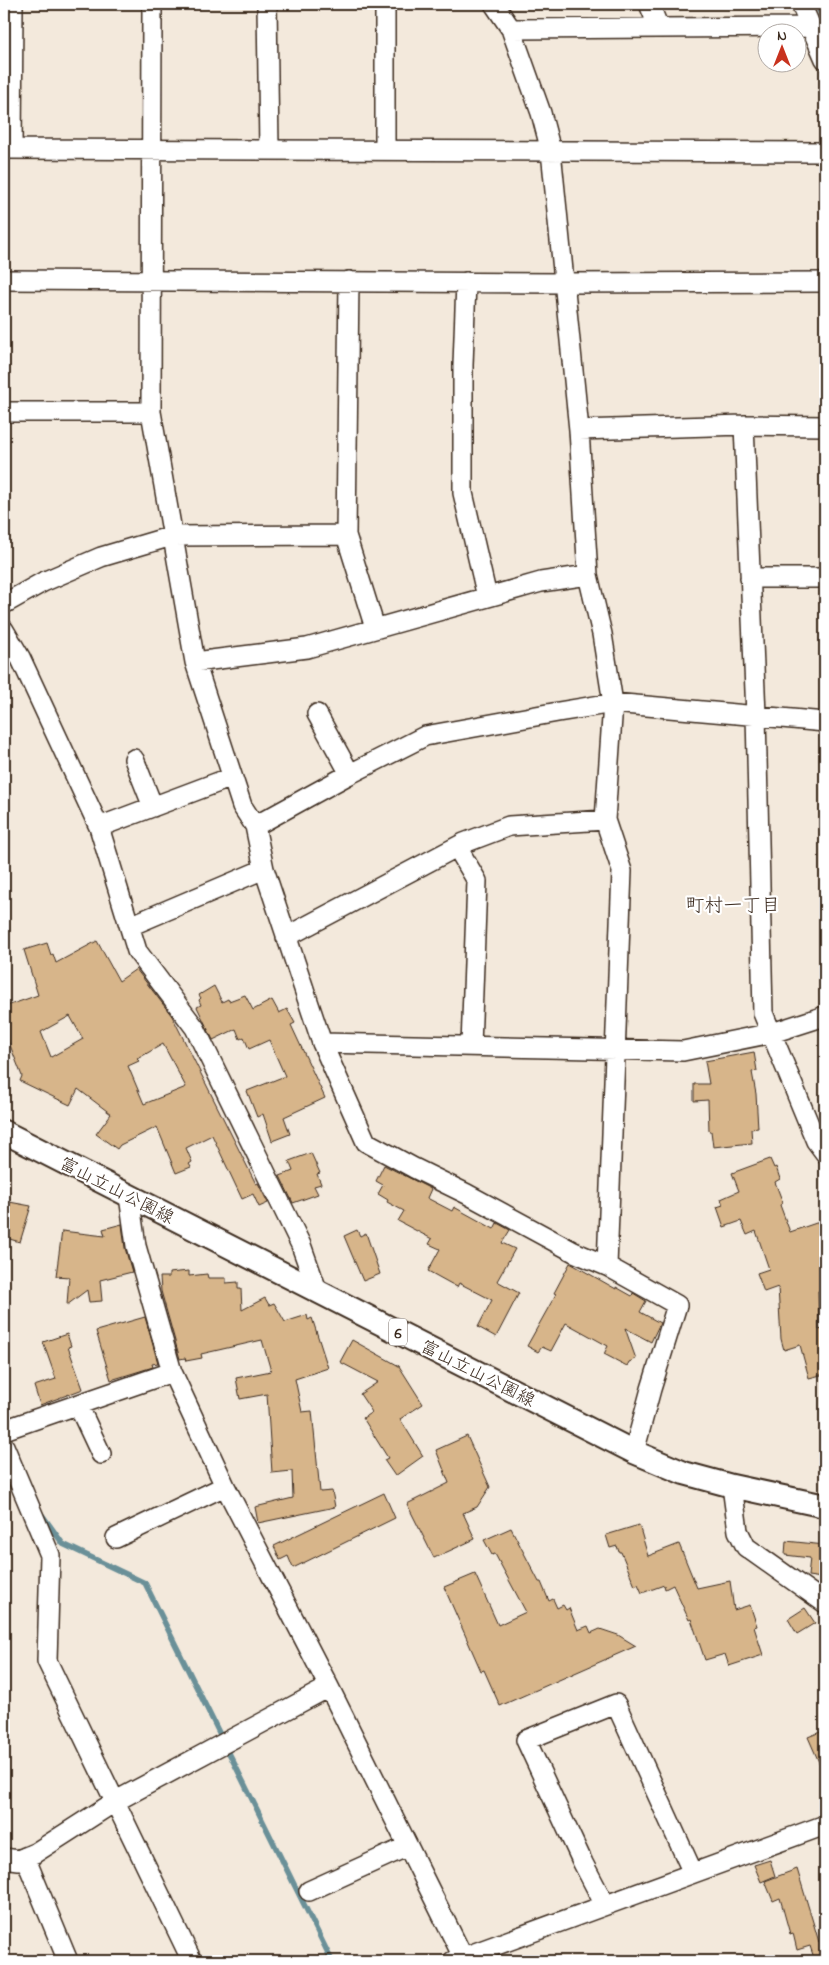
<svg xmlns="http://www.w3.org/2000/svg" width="829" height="1965" font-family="'Indie Flower','Klee One',sans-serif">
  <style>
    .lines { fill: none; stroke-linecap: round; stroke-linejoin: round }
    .stream { stroke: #6a9098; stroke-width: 5.5 }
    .building { fill: #d7b58a; stroke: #3b2a1e; fill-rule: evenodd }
    .minor-casing { stroke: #3b2a1e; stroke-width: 22 }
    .major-casing { stroke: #3b2a1e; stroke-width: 26 }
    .minor { stroke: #fff; stroke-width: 19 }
    .major { stroke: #fff; stroke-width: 22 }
    .labels { text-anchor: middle; stroke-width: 4.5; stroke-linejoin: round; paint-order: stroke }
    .shield { fill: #fff; stroke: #766a62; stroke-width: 1 }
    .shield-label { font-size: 16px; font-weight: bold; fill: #3b2a1e }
    .street-label { font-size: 18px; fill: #3b2a1e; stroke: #fff }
    .neighbourhood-label { font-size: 19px; fill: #3b2a1e; stroke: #fff }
  </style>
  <rect width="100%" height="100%" fill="#f3e9dc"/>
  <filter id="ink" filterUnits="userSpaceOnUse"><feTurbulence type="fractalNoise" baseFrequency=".02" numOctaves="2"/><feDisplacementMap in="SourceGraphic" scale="10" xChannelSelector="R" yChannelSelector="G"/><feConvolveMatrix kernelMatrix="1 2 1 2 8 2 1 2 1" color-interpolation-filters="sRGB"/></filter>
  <g filter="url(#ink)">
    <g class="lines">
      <path class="stream" d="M 817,4 L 825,24
        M 43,1516 L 63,1544 L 145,1583 L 332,1961"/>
    </g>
    <path class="building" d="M 97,941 L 119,981 L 136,969 L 172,1016 L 256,1184 L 258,1183 L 268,1203 L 259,1207 L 253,1194 L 242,1199 L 212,1135 L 186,1148 L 192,1162 L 189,1164 L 191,1167 L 176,1173 L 157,1127 L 120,1145 L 117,1149 L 96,1134 L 111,1114 L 78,1089 L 70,1105 L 20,1081 L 22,1076 L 4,1030 L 4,1007 L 38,995 L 24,950 L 47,943 L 51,955 L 53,954 L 56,963 ZM 70,1016 L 83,1039 L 51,1057 L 41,1032 ZM 163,1044 L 186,1087 L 144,1104 L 128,1066 L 139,1061 L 137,1059 Z
      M 214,986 L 222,1002 L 228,999 L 229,1001 L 245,995 L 253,1010 L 272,1000 L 279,1013 L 287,1009 L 295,1023 L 291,1025 L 325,1098 L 284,1117 L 290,1134 L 272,1141 L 263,1114 L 257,1117 L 247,1091 L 285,1076 L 269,1040 L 249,1049 L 244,1037 L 240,1039 L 236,1029 L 213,1040 L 197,1007 L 201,1005 L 199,1000 L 201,998 L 199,995 Z
      M 754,1052 L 757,1071 L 752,1072 L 756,1094 L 758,1128 L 751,1129 L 752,1143 L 713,1147 L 711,1131 L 709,1131 L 708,1100 L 694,1101 L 694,1084 L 709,1084 L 705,1061 Z
      M 311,1153 L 320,1173 L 317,1174 L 321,1184 L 314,1186 L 318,1194 L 293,1203 L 280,1176 L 293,1171 L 289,1161 Z
      M 770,1159 L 774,1168 L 776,1167 L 780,1179 L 775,1182 L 783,1203 L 780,1205 L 790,1232 L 825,1220 L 825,1280 L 820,1282 L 824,1289 L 818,1291 L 819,1330 L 825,1328 L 825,1374 L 809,1378 L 800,1345 L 784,1350 L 781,1339 L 778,1287 L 764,1292 L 757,1273 L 769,1269 L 756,1231 L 747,1235 L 741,1221 L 724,1227 L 717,1207 L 723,1205 L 721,1199 L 739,1191 L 732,1173 Z
      M 384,1165 L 431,1189 L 427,1198 L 452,1211 L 454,1207 L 494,1229 L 497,1223 L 510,1230 L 502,1243 L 515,1249 L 497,1281 L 519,1293 L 496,1337 L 478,1327 L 492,1300 L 459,1283 L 457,1287 L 428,1271 L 440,1249 L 429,1244 L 432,1239 L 398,1221 L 404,1211 L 387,1202 L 388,1200 L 378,1194 L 383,1185 L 376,1181 Z
      M 4,1201 L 31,1206 L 20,1242 L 6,1238 L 7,1235 L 4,1234 Z
      M 122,1224 L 125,1248 L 132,1272 L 100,1280 L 102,1301 L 89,1302 L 87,1290 L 67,1305 L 69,1277 L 56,1276 L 62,1231 L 105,1236 L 103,1229 Z
      M 357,1230 L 360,1236 L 366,1233 L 380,1274 L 363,1281 L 344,1236 Z
      M 570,1263 L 616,1289 L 616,1287 L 632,1296 L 633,1293 L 646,1301 L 640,1312 L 660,1323 L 651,1342 L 625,1328 L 636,1359 L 629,1362 L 627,1366 L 604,1354 L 608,1346 L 566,1323 L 551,1351 L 542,1347 L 538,1352 L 527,1346 L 556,1294 L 554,1293 Z
      M 189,1271 L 189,1276 L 207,1274 L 208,1278 L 226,1278 L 226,1283 L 238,1282 L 238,1289 L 241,1289 L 242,1310 L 265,1298 L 269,1305 L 274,1303 L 285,1322 L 307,1315 L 308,1320 L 312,1318 L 328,1368 L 295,1379 L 302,1412 L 312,1411 L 320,1492 L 332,1491 L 335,1507 L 258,1523 L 255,1507 L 293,1498 L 292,1471 L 272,1473 L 267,1394 L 240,1399 L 236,1378 L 271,1371 L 262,1340 L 201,1354 L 202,1358 L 186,1361 L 185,1358 L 180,1359 L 161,1291 L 160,1277 L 169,1277 L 169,1273 Z
      M 145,1317 L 158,1363 L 152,1364 L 153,1367 L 111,1380 L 96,1331 Z
      M 67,1334 L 71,1346 L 68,1347 L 83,1389 L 40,1405 L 34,1386 L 56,1379 L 43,1342 Z
      M 352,1340 L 399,1366 L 423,1404 L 400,1419 L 423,1456 L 395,1476 L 384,1460 L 388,1458 L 363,1418 L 372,1412 L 360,1394 L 378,1382 L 340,1362 Z
      M 467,1436 L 490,1487 L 477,1507 L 463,1513 L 475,1539 L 434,1558 L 407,1504 L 449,1483 L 436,1450 Z
      M 384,1493 L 395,1518 L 293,1568 L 288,1556 L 280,1560 L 274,1546 Z
      M 639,1525 L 648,1556 L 679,1544 L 697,1588 L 730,1581 L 734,1610 L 750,1605 L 757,1626 L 754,1627 L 763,1655 L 729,1666 L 725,1654 L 705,1660 L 691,1619 L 689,1620 L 673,1585 L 665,1589 L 664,1585 L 642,1593 L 638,1584 L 635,1586 L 621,1552 L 619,1552 L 617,1546 L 610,1548 L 606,1535 Z
      M 511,1528 L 539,1582 L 541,1582 L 549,1601 L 553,1599 L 557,1608 L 563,1605 L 566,1610 L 569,1608 L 578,1630 L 588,1626 L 591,1633 L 600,1629 L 618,1635 L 636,1646 L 500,1706 L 484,1670 L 481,1671 L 444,1587 L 475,1574 L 498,1625 L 526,1612 L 495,1554 L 492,1555 L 484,1540 Z
      M 786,1541 L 825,1545 L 825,1566 L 824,1566 L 822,1578 L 808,1576 L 810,1558 L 785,1555 Z
      M 805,1608 L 815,1623 L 797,1634 L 788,1619 Z
      M 825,1730 L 825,1776 L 808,1737 Z
      M 770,1860 L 775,1876 L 761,1882 L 754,1865 Z
      M 797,1869 L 819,1942 L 825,1940 L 825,1961 L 815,1961 L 810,1946 L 797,1950 L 793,1933 L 790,1934 L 780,1898 L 773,1901 L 765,1881 Z"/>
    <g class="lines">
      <g class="minor-casing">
        <path id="minor" d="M 152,4 L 151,412 L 195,662 L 242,806 L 255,826 L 264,869 L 322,1043 L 366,1142 L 414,1168 L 467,1194 L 574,1252 L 607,1266 L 677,1305 L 651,1389 L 634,1452
          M 267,4 L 269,150
          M 385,4 L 385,150
          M 494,4 L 511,29 L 541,113 L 551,151 L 579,430 L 588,575 L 602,634 L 613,703 L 605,820 L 622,871 L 607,1266
          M 649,4 L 659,28
          M 801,4 L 825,59
          M 511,29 L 812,27
          M 4,149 L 825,152
          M 12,149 L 13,4
          M 4,280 L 564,283 L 825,282
          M 349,281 L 346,535 L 375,628
          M 466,282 L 463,365 L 463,493 L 487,597
          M 4,412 L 151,412
          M 744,425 L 756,715 L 763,1013 L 816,1141 L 825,1153
          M 579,430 L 744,425 L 825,426
          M 750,578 L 825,578
          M 4,604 L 43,582 L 101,557 L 172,536 L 346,535
          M 4,630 L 20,657 L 99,827 L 137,951 L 195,1028 L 301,1245 L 317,1290
          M 195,662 L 307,648 L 541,582 L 588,575
          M 317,714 L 350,774
          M 134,759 L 153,807
          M 255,826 L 346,776 L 425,736 L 558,712 L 613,703 L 825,722
          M 99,827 L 232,777
          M 457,847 L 477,881 L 471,1046
          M 130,926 L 264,869
          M 286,937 L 464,843 L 509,826 L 605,820
          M 322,1043 L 683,1051 L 772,1033 L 825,1016
          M 129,1196 L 136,1246 L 172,1372 L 225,1486 L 329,1687 L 465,1961
          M 78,1405 L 101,1454
          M 4,1430 L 172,1372
          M 4,1446 L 50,1555 L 47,1661 L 192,1961
          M 732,1486 L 738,1531 L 746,1547 L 825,1603
          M 116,1538 L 225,1486
          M 25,1857 L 68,1961
          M 4,1858 L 18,1860 L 35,1853 L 116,1801 L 329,1687
          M 309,1891 L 408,1846
          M 605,1905 L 583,1863 L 526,1740 L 616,1704 L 693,1873
          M 453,1961 L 825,1825"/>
      </g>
      <g class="major-casing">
        <path id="major" d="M 4,1132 L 634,1452 L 684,1473 L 732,1486 L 825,1506"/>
      </g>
      <use href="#minor" class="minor"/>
      <use href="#major" class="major"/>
    </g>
  </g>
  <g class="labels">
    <rect class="shield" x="389" y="1318.5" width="18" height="27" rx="4"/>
    <g class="shield-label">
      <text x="398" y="1338">6</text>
    </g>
    <g class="street-label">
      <text transform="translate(117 1190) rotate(27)" y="6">富山立山公園線</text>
      <text transform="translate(478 1373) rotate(27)" y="6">富山立山公園線</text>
    </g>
    <g class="neighbourhood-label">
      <text x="733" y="911">町村一丁目</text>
    </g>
  </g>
  <rect width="829" height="1965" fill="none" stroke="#fff" stroke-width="20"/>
  <rect x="10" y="10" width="809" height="1945" fill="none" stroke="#3b2a1e" stroke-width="2" filter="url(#ink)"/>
  <g transform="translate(782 48)"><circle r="24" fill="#ffffff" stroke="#b1aaa5"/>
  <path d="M0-4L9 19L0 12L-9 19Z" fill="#c8321e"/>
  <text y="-8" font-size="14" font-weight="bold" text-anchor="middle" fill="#3b2a1e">N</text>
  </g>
</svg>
